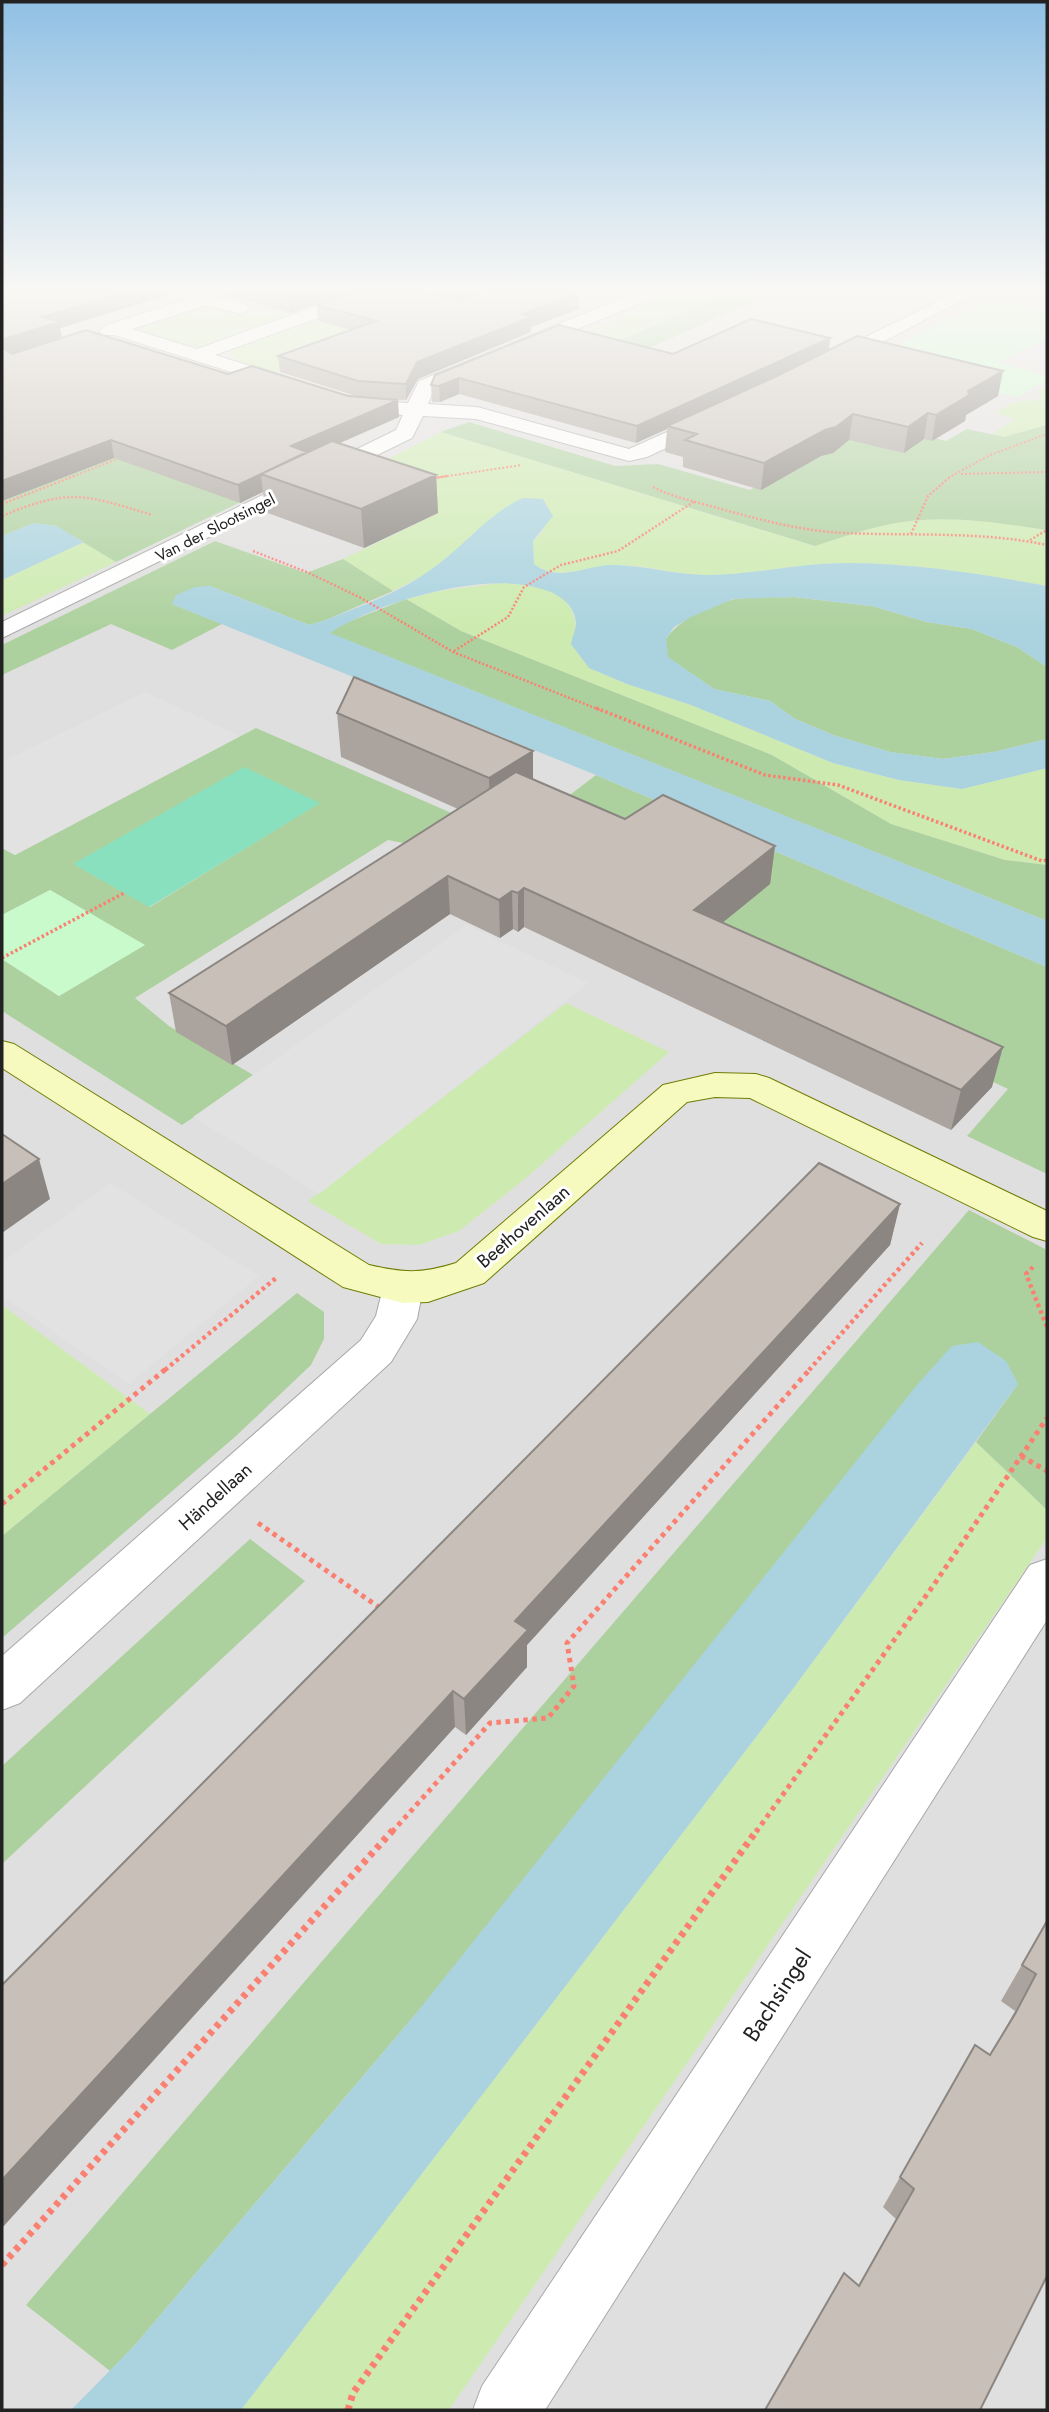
<svg xmlns="http://www.w3.org/2000/svg" width="1049" height="2412" font-family="Jost,sans-serif">
  <style>
    .residential { fill: #e0dfdf }
    .grass { fill: #cdebb0 }
    .forest { fill: #add19e; fill-rule: evenodd }
    .park { fill: #c8facc }
    .pitch { fill: #88e0be }
    .parking { fill: #e2e2e2 }
    .water { fill: #aad3df }
    .lines { fill: none; stroke-linecap: round; stroke-linejoin: round }
    .street-casing { stroke: #a9a9a9; stroke-width: 2 }
    .secondary-casing { stroke: #707d05; stroke-width: 2 }
    .path-far5 { stroke: #fa8072; stroke-width: 2; stroke-dasharray: 2 2; stroke-linecap: butt }
    .path-far4 { stroke: #fa8072; stroke-width: 2.5; stroke-dasharray: 2 2; stroke-linecap: butt }
    .path-far3 { stroke: #fa8072; stroke-width: 3.5; stroke-dasharray: 2.5 2.5; stroke-linecap: butt }
    .path-far2 { stroke: #fa8072; stroke-width: 4.5; stroke-dasharray: 3.5 3.5; stroke-linecap: butt }
    .path-far1 { stroke: #fa8072; stroke-width: 5; stroke-dasharray: 4.5 4.5; stroke-linecap: butt }
    .path { stroke: #fa8072; stroke-width: 7; stroke-dasharray: 5 5; stroke-linecap: butt }
    .street { fill: #fff; fill-rule: evenodd }
    .secondary { fill: #f7fabf; fill-rule: evenodd }
    .wall { fill: #aba49e }
    .shaded-wall { fill: #8b8681 }
    .building { fill: #c7bfb8; stroke: #8b8681; stroke-width: 2 }
    .labels { text-anchor: middle; stroke-width: 6; stroke-linejoin: round; paint-order: stroke }
    .far-street-label { font-size: 16px; fill: #222; stroke: #fff }
    .street-label { font-size: 19px; fill: #222; stroke: #fff }
    .near-street-label { font-size: 23px; fill: #222; stroke: #fff }
  </style>
  <rect width="100%" height="100%" fill="#f2efe9"/>
  <path class="residential" d="M 2,292 L 1047,292 L 1047,2410 L 2,2410 Z"/>
  <path class="grass" d="M 679,292 L 730,292 L 580,358 L 546,349 Z
    M 383,295 L 412,303 C 387,317 295,373 271,371 C 257,370 241,363 231,354 L 231,349 Z
    M 217,302 L 261,315 L 277,310 L 296,315 L 196,353 L 182,352 L 186,345 L 136,329 Z
    M 1047,385 L 1047,425 L 1004,437 L 992,434 L 1015,419 L 995,413 L 1014,402 L 1038,400 L 1041,396 L 1037,392 Z
    M 441,432 L 814,546 C 843,537 873,526 903,522 C 950,515 1000,523 1047,530 L 1047,586 C 983,574 918,564 852,563 C 803,562 754,575 704,575 C 676,574 648,566 620,565 C 590,564 560,583 534,564 L 533,541 L 544,530 L 465,543 L 428,573 L 393,591 L 343,559 L 439,513 L 369,489 L 331,488 Z
    M 84,542 L 116,562 L 2,616 L 2,580 Z
    M 507,582 C 533,583 572,591 575,622 C 576,629 573,637 571,644 L 589,668 L 627,684 L 691,705 L 833,763 L 899,780 L 962,789 L 1047,768 L 1047,865 L 1005,860 L 891,824 L 772,755 L 461,631 L 406,599 L 440,591 Z
    M 566,1003 L 669,1052 L 526,1178 L 459,1231 L 419,1245 L 381,1244 L 308,1201 Z
    M 2,1305 L 150,1414 L 2,1536 Z
    M 976,1442 L 1047,1510 L 1047,1538 L 449,2410 L 241,2410 L 792,1690 Z"/>
  <path class="forest" d="M 730,292 L 775,292 L 595,372 L 580,358 Z
    M 469,422 L 615,466 L 658,464 L 750,490 L 870,422 L 946,441 L 967,429 L 1004,437 L 1047,425 L 1047,530 C 1000,523 950,515 903,522 C 873,526 843,537 815,546 L 441,432 Z
    M 141,446 L 297,475 L 116,562 L 56,526 L 34,523 L 2,536 L 2,500 Z
    M 215,541 L 306,573 L 343,559 L 393,591 L 326,620 L 309,625 L 210,586 L 172,604 L 222,624 L 172,650 L 111,624 L 2,675 L 2,645 Z
    M 793,597 L 872,606 L 927,622 L 972,629 L 1017,647 L 1047,667 L 1047,739 L 994,752 L 943,759 L 890,752 L 833,735 L 795,719 L 770,701 L 714,689 L 667,657 L 666,639 C 680,619 707,606 731,600 C 750,595 774,598 793,597 Z
    M 406,599 L 461,631 L 772,755 L 891,824 L 1005,860 L 1047,865 L 1047,921 L 329,633 L 343,624 Z
    M 256,728 L 486,828 L 554,807 L 596,775 L 1047,967 L 1047,1174 L 967,1136 L 1008,1089 L 555,874 L 388,840 L 135,998 L 169,1026 L 255,1076 L 182,1125 L 2,1011 L 2,959 L 59,996 L 144,945 L 50,890 L 2,915 L 2,848 L 15,855 ZM 319,803 L 150,907 L 74,864 Z
    M 969,1210 L 1047,1250 L 1047,1510 L 976,1442 L 1018,1384 L 414,2016 L 135,2345 L 110,2371 L 26,2305 Z
    M 297,1293 L 324,1312 L 324,1339 L 311,1365 L 236,1436 L 2,1638 L 2,1536 Z
    M 250,1539 L 305,1581 L 2,1864 L 2,1766 Z"/>
  <path class="park" d="M 991,299 L 1047,311 L 1047,337 L 999,363 L 1047,376 L 1047,380 L 1018,397 L 915,371 L 855,366 Z
    M 50,890 L 145,945 L 59,996 L 2,959 L 2,915 Z"/>
  <path class="pitch" d="M 244,767 L 320,803 L 149,907 L 73,864 Z"/>
  <path class="parking" d="M 145,692 L 240,736 L 15,855 L 2,848 L 2,762 Z
    M 467,925 L 588,983 L 319,1194 L 193,1117 Z
    M 110,1183 L 259,1276 L 129,1384 L 2,1296 L 2,1262 Z"/>
  <path class="water" d="M 523,498 L 543,499 L 553,516 L 533,541 L 534,564 C 560,584 586,564 615,565 C 645,566 674,574 704,575 C 754,575 803,562 852,563 C 918,564 983,574 1047,586 L 1047,667 L 1017,647 L 972,629 L 927,622 L 872,606 L 793,597 L 733,599 L 691,617 L 674,627 L 666,639 L 668,657 L 714,689 L 770,701 L 795,719 L 833,735 L 890,752 L 943,759 L 994,752 L 1047,739 L 1047,768 L 962,789 L 899,780 L 833,763 L 691,705 L 627,684 L 589,668 L 571,644 C 572,638 576,629 576,623 C 575,605 560,595 545,590 C 489,569 379,601 330,633 L 1047,921 L 1047,967 L 596,775 L 172,604 L 176,595 L 195,587 L 210,586 L 309,625 L 326,620 C 360,606 399,593 429,571 C 462,549 487,514 523,498 Z
    M 34,523 L 56,526 L 84,542 L 2,580 L 2,536 Z
    M 978,1342 L 1006,1361 L 1018,1384 L 792,1690 L 241,2410 L 71,2410 L 135,2345 L 414,2016 L 917,1385 L 952,1346 Z"/>
  <g class="lines">
    <g class="street-casing">
      <path id="street" d="M 173,292 L 199,292 L 247,305 L 250,309 L 241,314 L 206,305 L 132,329 L 197,349 L 356,292 L 380,292 L 378,296 L 215,355 L 299,381 L 302,385 L 292,391 L 114,335 L 102,335 L 99,331 L 107,325 L 188,299 L 175,296 Z
        M 637,292 L 659,292 L 657,296 L 434,389 L 428,404 L 477,407 L 629,449 L 705,415 L 719,415 L 722,419 L 719,423 L 647,457 L 629,461 L 476,419 L 423,416 L 412,438 L 2,638 L 2,622 L 396,430 L 403,415 C 384,414 349,418 336,402 L 339,398 L 346,396 L 360,400 L 408,403 L 419,381 Z
        M 957,292 L 978,292 L 833,368 L 826,370 L 817,364 L 819,360 Z
        M 403,1273 L 417,1277 L 423,1288 L 417,1319 L 391,1362 L 20,1703 L 2,1710 L 2,1656 L 361,1340 L 376,1316 L 383,1288 L 389,1277 Z
        M 1047,1559 L 1047,1620 L 545,2410 L 473,2410 L 482,2386 L 1030,1565 Z"/>
    </g>
    <g class="secondary-casing">
      <path id="secondary" d="M 2,1041 L 14,1044 L 369,1265 C 404,1273 421,1274 456,1263 L 663,1085 L 715,1073 L 756,1074 L 769,1078 L 1047,1211 L 1047,1241 L 1033,1237 L 750,1098 L 715,1097 L 687,1102 L 484,1283 L 428,1302 L 403,1303 L 343,1287 L 2,1068 Z"/>
    </g>
    <path class="path-far5" d="M 961,474 L 1047,472
      M 69,478 L 122,457
      M 435,478 L 522,465
      M 948,478 L 990,455 L 1047,434"/>
    <path class="path-far4" d="M 433,478 L 447,476
      M 653,487 C 672,497 693,501 714,507 C 757,519 800,531 845,533 C 913,536 980,531 1047,545
      M 2,504 L 74,476
      M 2,516 C 69,488 84,494 152,515
      M 911,534 L 928,496 L 951,476
      M 1030,540 L 1047,530
      M 253,551 L 309,573 L 361,598 L 453,652 L 600,710
      M 454,651 L 508,617 L 524,587 L 561,565 L 618,551 L 695,501"/>
    <path class="path-far3" d="M 596,708 L 765,775 L 838,785 L 1042,861 L 1047,860
      M 2,958 L 124,893"/>
    <path class="path-far2" d="M 1033,1267 L 1026,1274 L 1047,1327
      M 165,1370 L 276,1278
      M 809,1370 L 922,1243"/>
    <path class="path-far1" d="M 1021,1456 L 1047,1471
      M 2,1504 L 167,1368
      M 258,1523 L 380,1608
      M 392,1832 L 490,1723 L 548,1718 L 574,1686 L 567,1643 L 811,1368
      M 756,1832 L 933,1586 L 1047,1418"/>
    <path class="path" d="M 2,2265 L 393,1830
      M 348,2410 L 353,2393 L 757,1830"/>
    <use href="#street" class="street"/>
    <use href="#secondary" class="secondary"/>
  </g>
  <path class="wall" d="M 2,292 L 171,294 L 60,328 L 62,338 L 228,374 L 356,396 L 280,372 L 278,356 L 351,330 L 318,321 L 317,305 L 459,300 L 579,293 L 579,309 L 531,327 L 531,332 L 418,379 L 406,400 L 380,399 L 399,417 L 340,443 L 436,475 L 438,513 L 364,548 L 265,512 L 263,492 L 240,503 L 114,458 Z
    M 215,292 L 349,292 L 290,313 Z
    M 428,292 L 480,292 L 459,299 Z
    M 830,338 L 829,350 L 998,396 L 966,415 L 965,421 L 932,441 L 924,439 L 904,453 L 849,440 L 833,453 L 821,456 L 761,490 L 683,467 L 683,457 L 665,452 L 667,429 L 636,443 L 459,394 L 440,402 L 432,402 L 431,385 L 435,375 L 673,354 Z
    M 337,713 L 533,751 L 533,779 L 625,819 L 775,846 L 770,884 L 722,923 L 992,1087 L 951,1130 L 524,927 L 518,932 L 513,929 L 500,938 L 450,914 L 232,1065 L 176,1032 L 169,993 L 458,809 L 341,757 Z
    M 900,1204 L 890,1245 L 527,1645 L 527,1667 L 466,1735 L 455,1727 L 2,1985 Z
    M 1047,1921 L 980,2410 L 858,2286 L 896,2219 L 883,2207 L 975,2045 L 990,2055 L 997,2043 L 1015,2011 L 1001,2001 Z"/>
  <path class="shaded-wall" d="M 125,292 L 172,292 L 171,294 L 60,328 L 62,338 L 7,356 L 2,351 L 4,339 L 42,317 Z
    M 304,292 L 349,292 L 290,313 L 288,297 Z
    M 459,292 L 480,292 L 459,299 Z
    M 579,293 L 579,309 L 531,327 L 531,332 L 418,379 L 406,400 L 406,384 L 417,362 L 522,314 Z
    M 830,338 L 828,354 L 667,426 L 667,429 L 636,443 L 637,426 Z
    M 1003,371 L 998,396 L 966,415 L 965,421 L 932,441 L 936,415 L 968,391 Z
    M 459,378 L 459,394 L 440,402 L 439,386 Z
    M 398,400 L 399,417 L 308,457 L 291,446 Z
    M 928,413 L 924,439 L 904,453 L 908,427 Z
    M 853,414 L 849,440 L 833,453 L 821,456 L 761,490 L 764,463 Z
    M 111,440 L 114,458 L 2,501 L 2,481 Z
    M 261,474 L 263,492 L 240,503 L 238,485 Z
    M 436,475 L 438,513 L 364,548 L 361,509 Z
    M 533,751 L 533,795 L 490,823 L 489,778 Z
    M 775,846 L 770,884 L 690,949 L 694,910 Z
    M 448,876 L 450,914 L 232,1065 L 226,1026 Z
    M 524,888 L 524,927 L 518,932 L 518,893 Z
    M 512,891 L 513,929 L 500,938 L 499,900 Z
    M 1003,1047 L 992,1087 L 951,1130 L 961,1090 Z
    M 39,1159 L 50,1199 L 2,1233 L 2,1184 Z
    M 900,1204 L 890,1245 L 527,1645 L 527,1667 L 466,1735 L 464,1699 L 515,1621 Z
    M 453,1691 L 455,1727 L 2,2228 L 2,2180 Z"/>
  <path class="building" d="M 2,292 L 125,292 L 42,317 L 59,322 L 4,339 L 2,346 Z
    M 268,292 L 304,292 L 288,297 Z
    M 354,292 L 425,292 L 459,300 L 483,292 L 574,292 L 579,293 L 522,314 L 531,317 L 417,362 L 406,384 L 358,381 L 278,356 L 376,321 L 317,305 Z
    M 751,319 L 830,338 L 637,426 L 459,378 L 439,386 L 431,385 L 435,375 L 559,325 L 673,354 Z
    M 86,330 L 228,374 L 252,366 L 348,396 L 398,400 L 291,446 L 307,452 L 238,485 L 111,440 L 2,481 L 2,348 L 12,354 Z
    M 857,336 L 1003,371 L 968,391 L 969,395 L 936,415 L 928,413 L 908,427 L 853,414 L 836,427 L 825,430 L 764,463 L 685,440 L 697,434 L 667,426 L 777,376 Z
    M 332,441 L 436,475 L 361,509 L 261,474 Z
    M 354,677 L 533,751 L 489,778 L 337,713 Z
    M 516,772 L 625,819 L 663,795 L 775,846 L 694,910 L 1003,1047 L 961,1090 L 524,888 L 518,893 L 512,891 L 499,900 L 448,876 L 226,1026 L 169,993 Z
    M 2,1134 L 39,1159 L 2,1184 Z
    M 819,1163 L 900,1204 L 515,1621 L 528,1630 L 464,1699 L 453,1691 L 2,2180 L 2,1985 Z
    M 1047,1921 L 1047,2276 L 980,2410 L 765,2410 L 844,2273 L 859,2286 L 886,2238 L 914,2189 L 900,2177 L 975,2045 L 990,2055 L 1015,2014 L 1036,1974 L 1022,1965 Z"/>
  <linearGradient id="sky" x2="0" y2="1"><stop stop-color="#8fc0e4"/><stop offset="0.46" stop-color="#f9f8f5"/><stop offset="1" stop-color="#f9f8f5" stop-opacity="0"/></linearGradient>
  <rect width="1049" height="630" fill="url(#sky)"/>
  <g class="labels">
    <g class="far-street-label">
      <text transform="translate(215 527) rotate(-27)" y="6">Van der Slootsingel</text>
    </g>
    <g class="street-label">
      <text transform="translate(523 1226) rotate(-41)" y="7">Beethovenlaan</text>
      <text transform="translate(215 1496) rotate(-42)" y="7">Händellaan</text>
    </g>
    <g class="near-street-label">
      <text transform="translate(777 1995) rotate(-57)" y="8">Bachsingel</text>
    </g>
  </g>
  <rect width="1049" height="2412" fill="none" stroke="#222222" stroke-width="7"/>
</svg>
